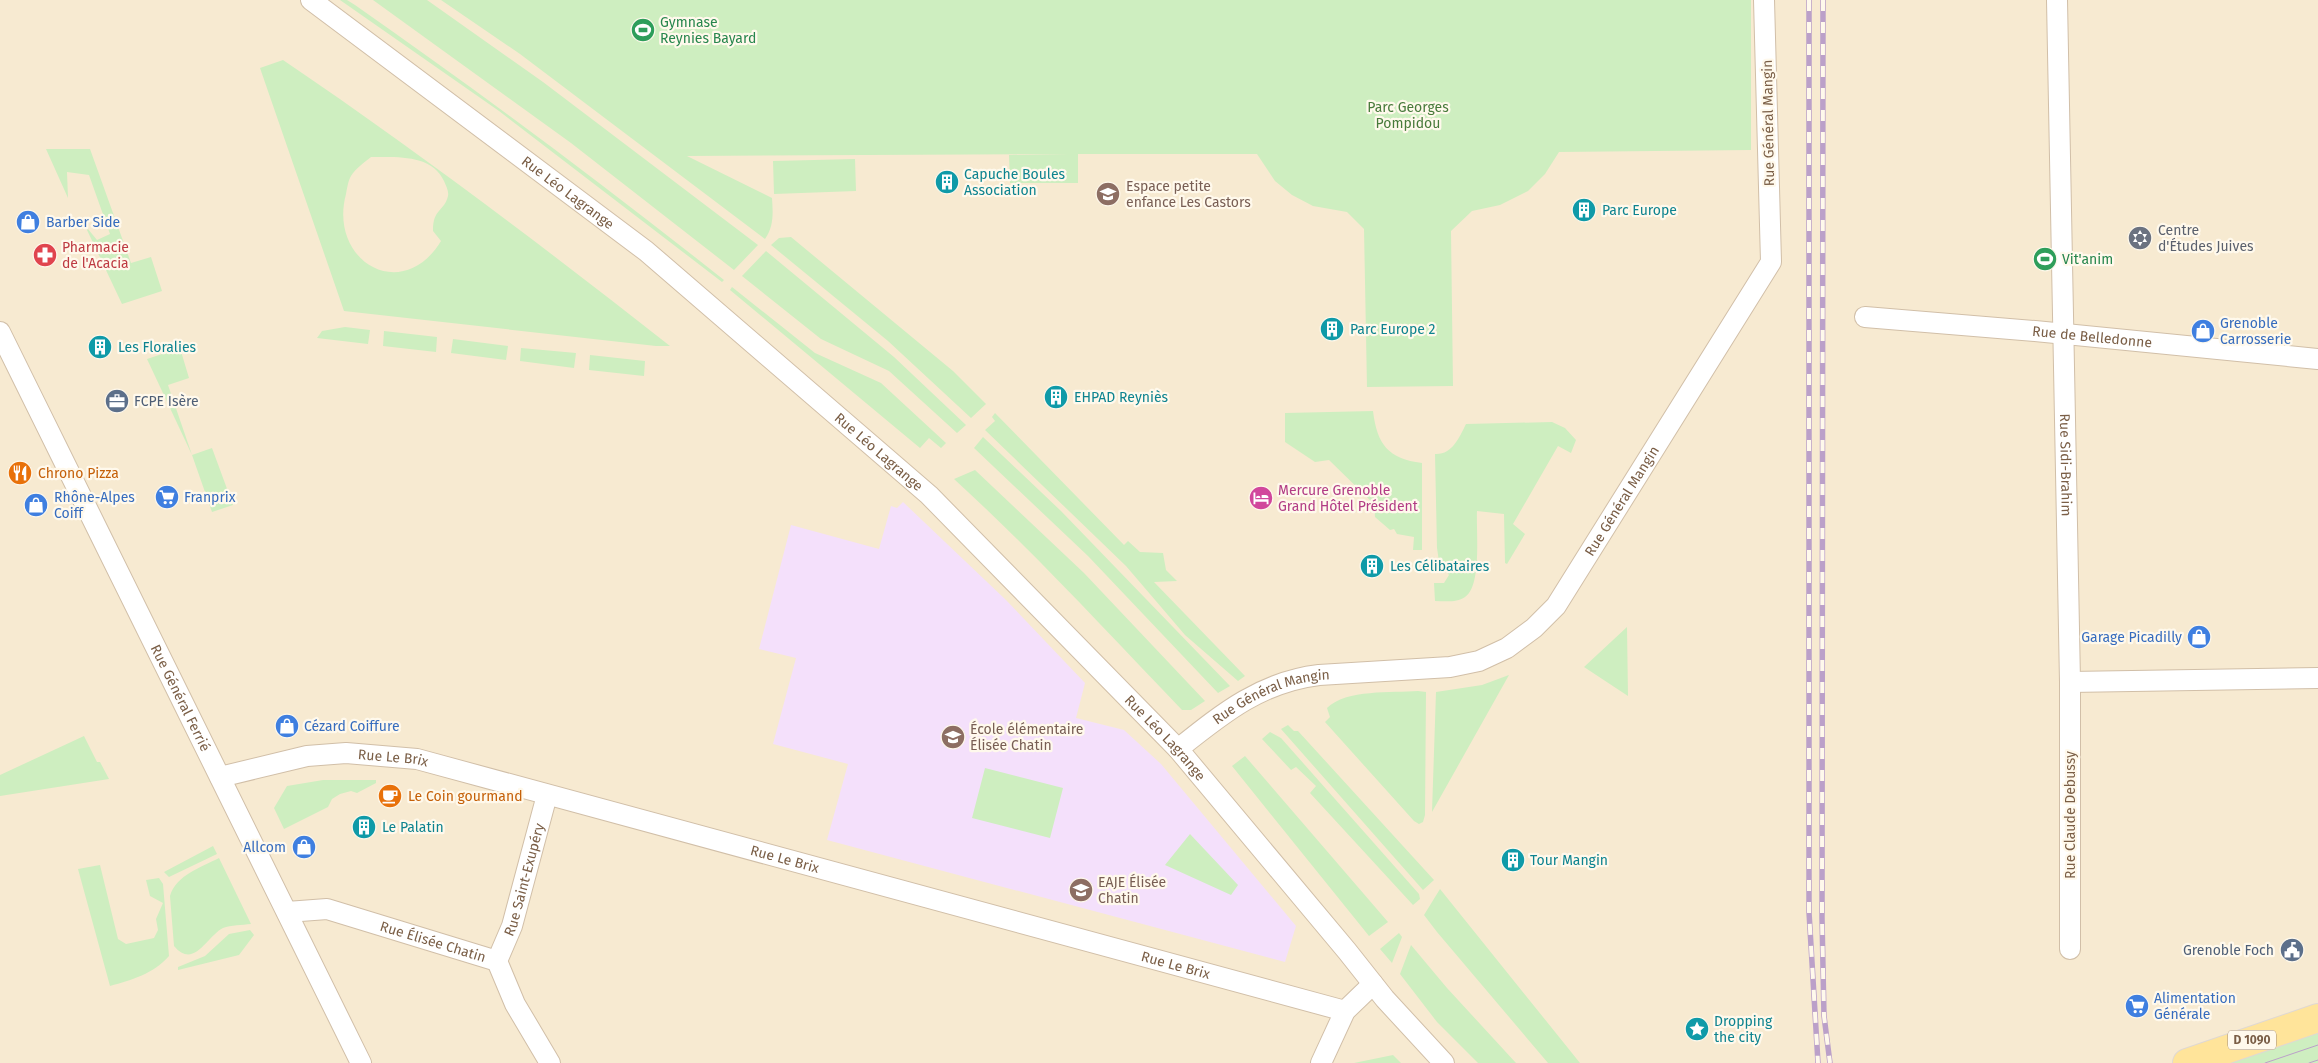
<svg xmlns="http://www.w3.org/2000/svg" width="2318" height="1063" font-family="'Fira Sans',sans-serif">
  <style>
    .residential { fill: #f7ead1 }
    .education { fill: #f4e0fb }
    .green { fill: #ceeec0; fill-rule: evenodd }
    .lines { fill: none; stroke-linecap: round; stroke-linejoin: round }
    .street-casing { stroke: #d1bfa8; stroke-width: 22 }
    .primary-casing { stroke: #dfd8d3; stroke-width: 30 }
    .street { stroke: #fff; stroke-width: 20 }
    .primary { stroke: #ffe49a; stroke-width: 28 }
    .tram { stroke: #bba0c9; stroke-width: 1 }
    .rail-casing { stroke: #bba0c9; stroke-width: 5.5 }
    .rail { stroke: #fff9ec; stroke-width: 4; stroke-dasharray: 11; stroke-linecap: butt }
    .labels { text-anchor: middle; stroke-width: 4.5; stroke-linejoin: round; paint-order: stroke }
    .shield { fill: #fff9ec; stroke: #a28c78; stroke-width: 1 }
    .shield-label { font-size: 12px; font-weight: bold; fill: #7a5e46 }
    .leisure-label { font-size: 14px; fill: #27864d; stroke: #fff9ec; text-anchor: start }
    .park-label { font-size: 14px; fill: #477a3a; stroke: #fff9ec }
    .street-label { font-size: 14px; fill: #7a5e46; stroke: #fff9ec }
    .culture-label { font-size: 14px; fill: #0d838f; stroke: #fff9ec; text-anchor: start }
    .education-label { font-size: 14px; fill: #785e54; stroke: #fff9ec; text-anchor: start }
    .shop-label { font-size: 14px; fill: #366cbe; stroke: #fff9ec; text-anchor: start }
    .worship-label { font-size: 14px; fill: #5b616d; stroke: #fff9ec; text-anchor: start }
    .health-label { font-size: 14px; fill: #be3a42; stroke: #fff9ec; text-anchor: start }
    .service-label { font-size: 14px; fill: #4e5e75; stroke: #fff9ec; text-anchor: start }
    .food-label { font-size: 14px; fill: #c56008; stroke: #fff9ec; text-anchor: start }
    .hotel-label { font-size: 14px; fill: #b23c85; stroke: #fff9ec; text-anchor: start }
  </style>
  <rect width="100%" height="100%" fill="#fef7e3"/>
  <path class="residential" d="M 0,0 L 2318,0 L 2318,1063 L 0,1063 Z"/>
  <path class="education" d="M 903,502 L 1006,600 L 1085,683 L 1076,718 L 1124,730 L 1161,764 L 1296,926 L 1285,962 L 827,840 L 848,764 L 773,744 L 796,658 L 759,649 L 791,525 L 879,549 L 891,506 L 897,508 Z"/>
  <path class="green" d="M 340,0 L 347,0 L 355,5 C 481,93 604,185 724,280 L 722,282 L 499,111 Z
    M 373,0 L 427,0 L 543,82 L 758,245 L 734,270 L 571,143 Z
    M 441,0 L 1751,0 L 1751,150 L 1559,152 L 1545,174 L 1528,191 L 1500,205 L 1472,211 L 1451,231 L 1453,386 L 1367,387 L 1364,229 L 1347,212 L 1313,206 L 1292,195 L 1275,181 L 1257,154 L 1078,154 L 1078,183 L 1010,183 L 1009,155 L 1070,154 L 687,156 L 772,198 C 773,213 774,226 765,239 L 520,54 Z
    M 283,60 C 416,150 544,247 670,346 L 656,346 L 344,311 L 260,68 ZM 371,157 C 396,157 432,154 444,181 C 446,186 449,191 448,196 C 444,212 433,208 433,231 L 441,241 C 402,305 328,261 346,194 C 347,189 348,181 351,176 C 355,169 365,162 371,157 Z
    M 46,149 L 90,149 L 131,263 L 151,257 L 162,291 L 122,304 L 87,230 L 88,229 L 97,240 L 110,234 L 89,175 L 67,172 L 68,198 Z
    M 855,159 L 856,191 L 774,194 L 773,161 Z
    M 791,237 L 953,371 L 986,404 L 971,418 L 888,341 L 771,245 L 779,238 Z
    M 766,251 L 894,357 L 966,425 L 957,433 L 889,371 L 821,339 L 742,276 Z
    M 732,287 L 815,353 L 881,383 L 946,443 L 941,448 L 929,438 L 920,448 L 730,290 Z
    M 345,327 L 370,330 L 368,344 L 317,338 L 322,331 Z
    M 384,331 L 437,337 L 436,352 L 383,346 Z
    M 453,339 L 508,346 L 506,360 L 451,353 Z
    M 180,348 L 189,378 L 168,385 L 192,455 L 212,448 L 233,505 L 212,512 L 192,455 L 147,359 Z
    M 521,348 L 576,353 L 574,368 L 520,361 Z
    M 590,355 L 645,361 L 644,376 L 589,370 Z
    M 1373,411 C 1377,444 1388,459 1422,463 L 1422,550 L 1413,550 L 1414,537 L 1397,534 L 1394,529 L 1390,530 L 1375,517 L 1374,504 L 1329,460 L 1315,462 L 1285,442 L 1285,413 Z
    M 995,413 L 1124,545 L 1128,541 L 1140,552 L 1163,553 L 1166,570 L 1177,581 L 1154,582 L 1245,676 L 1238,681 L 1185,635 L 1126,566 L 985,430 L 995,421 L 992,417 Z
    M 1552,422 L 1565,428 L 1576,440 L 1571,453 L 1558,446 L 1513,524 L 1525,534 L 1507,564 L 1505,563 L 1504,514 L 1477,511 C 1476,531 1482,586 1465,597 C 1456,603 1445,601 1435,601 L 1434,583 L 1444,583 L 1449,575 L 1444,568 L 1440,568 L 1437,548 L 1435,454 C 1452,455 1459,438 1466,424 Z
    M 983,437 L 1061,511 L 1230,686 L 1218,693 L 1088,556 L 974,448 Z
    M 975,470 L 1084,573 L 1205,701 L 1191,710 L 1182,710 C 1107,632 1034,552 954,479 Z
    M 1627,627 L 1628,696 L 1584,667 Z
    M 1509,675 L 1500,691 L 1432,812 L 1436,692 L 1482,685 Z
    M 1418,691 L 1426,692 L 1425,815 L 1423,822 L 1419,824 L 1414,821 L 1325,722 L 1330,717 L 1327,708 C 1346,689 1392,693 1418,691 Z
    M 1288,725 L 1294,731 L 1298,731 L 1434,880 L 1423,890 L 1281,729 Z
    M 1270,732 L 1281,738 L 1419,894 L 1420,899 L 1413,905 L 1310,793 L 1316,786 L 1296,767 L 1291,770 L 1262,739 Z
    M 84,736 L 97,762 L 100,762 L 109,779 L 0,796 L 0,775 Z
    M 1245,756 L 1388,922 L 1369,936 L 1232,766 Z
    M 985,768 L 1063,788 L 1050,838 L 972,818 Z
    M 323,780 L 376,780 L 376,783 L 357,793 L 351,791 L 340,794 L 332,799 L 328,807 L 284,829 L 274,808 L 287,786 Z
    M 1190,834 L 1238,885 L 1231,895 L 1165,865 Z
    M 213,846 L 217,854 L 169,877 L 164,872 Z
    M 219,858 L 251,924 C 242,925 231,925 223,928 C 207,936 194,970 174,946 L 170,896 C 176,875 202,867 219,858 Z
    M 100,865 L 118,939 L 126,944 L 154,938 L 158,930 L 156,919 L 163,903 L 150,896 L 146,880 L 159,878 L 163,884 L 169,956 C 153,974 132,980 110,986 L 78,869 Z
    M 1440,889 L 1580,1063 L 1548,1063 L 1437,932 L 1424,915 Z
    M 250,930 L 254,935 L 239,955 L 178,970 L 178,967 L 205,956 L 229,934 Z
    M 1399,933 L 1402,937 L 1392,963 L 1380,949 Z
    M 1411,945 L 1447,988 L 1516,1063 L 1478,1063 L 1437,1022 L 1400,974 Z
    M 2318,1031 L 2318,1063 L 2226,1063 Z
    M 1393,1055 L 1401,1063 L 1354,1063 Z"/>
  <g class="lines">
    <g class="street-casing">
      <g id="street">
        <path id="s1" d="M 311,0 L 646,251 L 929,495 L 1178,749 L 1347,951 L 1385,999 L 1444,1063"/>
        <path id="s2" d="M 2057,0 L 2070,682 L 2070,949"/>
        <path id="s3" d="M 1865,317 L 2035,331 L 2318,359"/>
        <path id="s4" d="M 0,332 L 361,1063"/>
        <path d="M 2070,682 L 2318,678"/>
        <path id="s5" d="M 1178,749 C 1223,713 1261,682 1319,675 L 1450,667 L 1479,661 L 1507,648 L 1534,628 L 1556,606 L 1771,262 L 1764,0"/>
        <path id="s6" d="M 220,777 L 307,756 L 346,753 L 417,759 L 1345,1011"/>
        <path id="s7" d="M 287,912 L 327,909 L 497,961 L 515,1004 L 550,1063"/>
        <path id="s8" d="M 497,961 L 512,926 L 547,795"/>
        <path d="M 1321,1063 L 1345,1011 L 1373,984"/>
      </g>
    </g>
    <g class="primary-casing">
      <path id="primary" d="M 2187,1063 L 2318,1018"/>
    </g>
    <use href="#street" class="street"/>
    <use href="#primary" class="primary"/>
    <path class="tram" d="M 2265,1063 L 2318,1045
      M 2309,1063 L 2318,1060"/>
    <g class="rail-casing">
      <path id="rail" d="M 1809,0 L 1809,912 L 1818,1063
        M 1823,0 L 1822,918 L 1824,1016 L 1830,1063"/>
    </g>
    <use href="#rail" class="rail"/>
  </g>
  <defs>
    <g id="stadium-disc" transform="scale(1.25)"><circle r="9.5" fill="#2e9e5b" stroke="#fff9ec"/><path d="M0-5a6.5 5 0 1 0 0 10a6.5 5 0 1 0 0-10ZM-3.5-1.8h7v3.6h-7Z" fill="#fff"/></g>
    <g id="building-disc" transform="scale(1.25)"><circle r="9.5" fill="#0f9aa8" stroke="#fff9ec"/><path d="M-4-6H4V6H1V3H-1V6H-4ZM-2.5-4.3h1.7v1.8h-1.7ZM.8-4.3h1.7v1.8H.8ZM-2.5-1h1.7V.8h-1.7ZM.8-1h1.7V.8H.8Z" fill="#fff"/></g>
    <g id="school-disc" transform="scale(1.25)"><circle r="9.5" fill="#8d6e63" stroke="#fff9ec"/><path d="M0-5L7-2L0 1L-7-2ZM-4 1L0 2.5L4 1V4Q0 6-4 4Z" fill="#fff"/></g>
    <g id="shop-disc" transform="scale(1.25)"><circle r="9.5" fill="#3f7fe0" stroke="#fff9ec"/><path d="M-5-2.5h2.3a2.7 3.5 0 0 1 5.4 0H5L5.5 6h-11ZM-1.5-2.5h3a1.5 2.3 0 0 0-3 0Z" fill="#fff"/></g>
    <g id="synagogue-disc" transform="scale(1.25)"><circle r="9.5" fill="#6b7280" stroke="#fff9ec"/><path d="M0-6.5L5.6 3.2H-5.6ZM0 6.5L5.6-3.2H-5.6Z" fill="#fff"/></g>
    <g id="pharmacy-disc" transform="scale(1.25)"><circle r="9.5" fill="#e0444e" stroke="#fff9ec"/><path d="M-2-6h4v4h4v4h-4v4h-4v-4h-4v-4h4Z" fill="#fff"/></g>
    <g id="office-disc" transform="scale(1.25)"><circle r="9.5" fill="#5c6f8a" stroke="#fff9ec"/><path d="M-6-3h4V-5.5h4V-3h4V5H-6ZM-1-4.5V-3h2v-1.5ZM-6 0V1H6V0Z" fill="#fff"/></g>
    <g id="restaurant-disc" transform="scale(1.25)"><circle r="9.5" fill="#e8710a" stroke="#fff9ec"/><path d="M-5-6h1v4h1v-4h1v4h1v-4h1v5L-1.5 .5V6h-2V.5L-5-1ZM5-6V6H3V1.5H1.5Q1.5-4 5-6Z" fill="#fff"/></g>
    <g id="supermarket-disc" transform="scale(1.25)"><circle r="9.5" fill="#3f7fe0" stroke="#fff9ec"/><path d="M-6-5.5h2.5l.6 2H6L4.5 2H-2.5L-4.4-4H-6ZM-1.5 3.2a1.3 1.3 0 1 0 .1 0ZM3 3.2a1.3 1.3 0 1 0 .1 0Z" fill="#fff"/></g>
    <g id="hotel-disc" transform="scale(1.25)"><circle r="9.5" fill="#d1479c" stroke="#fff9ec"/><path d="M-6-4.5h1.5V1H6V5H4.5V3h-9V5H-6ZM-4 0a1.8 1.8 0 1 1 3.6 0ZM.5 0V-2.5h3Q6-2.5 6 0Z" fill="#fff"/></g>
    <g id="cafe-disc" transform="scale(1.25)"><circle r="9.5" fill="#e8710a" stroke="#fff9ec"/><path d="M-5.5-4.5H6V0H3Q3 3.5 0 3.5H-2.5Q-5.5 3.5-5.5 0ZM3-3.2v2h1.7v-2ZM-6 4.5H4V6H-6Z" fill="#fff"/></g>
    <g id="civic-disc" transform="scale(1.25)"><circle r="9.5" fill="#5c6f8a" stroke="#fff9ec"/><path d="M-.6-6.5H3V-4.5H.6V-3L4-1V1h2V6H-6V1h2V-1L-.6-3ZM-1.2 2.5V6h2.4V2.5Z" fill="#fff"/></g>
    <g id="sight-disc" transform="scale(1.25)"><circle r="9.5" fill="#0f9aa8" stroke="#fff9ec"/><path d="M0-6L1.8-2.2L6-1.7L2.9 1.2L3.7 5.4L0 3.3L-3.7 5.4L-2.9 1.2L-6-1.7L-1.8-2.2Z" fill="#fff"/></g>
  </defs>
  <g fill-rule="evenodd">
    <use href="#stadium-disc" x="643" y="30"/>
    <use href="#building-disc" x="947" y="182"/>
    <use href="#school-disc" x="1108" y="194"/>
    <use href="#building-disc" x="1584" y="210"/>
    <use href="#shop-disc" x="28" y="222"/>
    <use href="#synagogue-disc" x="2140" y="238"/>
    <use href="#pharmacy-disc" x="45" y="255"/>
    <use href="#stadium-disc" x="2045" y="259"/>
    <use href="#building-disc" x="1332" y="329"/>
    <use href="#shop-disc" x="2203" y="331"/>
    <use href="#building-disc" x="100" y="347"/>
    <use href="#building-disc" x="1056" y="397"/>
    <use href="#office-disc" x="117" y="401"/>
    <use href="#restaurant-disc" x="20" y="473"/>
    <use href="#supermarket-disc" x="167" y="497"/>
    <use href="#hotel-disc" x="1261" y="498"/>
    <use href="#shop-disc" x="36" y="505"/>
    <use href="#building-disc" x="1372" y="566"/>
    <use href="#shop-disc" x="2199" y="637"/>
    <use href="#shop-disc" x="287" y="726"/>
    <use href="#school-disc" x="953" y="737"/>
    <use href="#cafe-disc" x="390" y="796"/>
    <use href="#building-disc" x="364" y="827"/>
    <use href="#shop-disc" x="304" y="847"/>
    <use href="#building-disc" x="1513" y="860"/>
    <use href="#school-disc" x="1081" y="890"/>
    <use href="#civic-disc" x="2292" y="950"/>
    <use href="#supermarket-disc" x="2137" y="1006"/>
    <use href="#sight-disc" x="1697" y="1029"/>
  </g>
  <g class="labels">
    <rect class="shield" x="2228" y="1030.5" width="48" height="19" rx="4"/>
    <g class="shield-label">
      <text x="2252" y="1044">D 1090</text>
    </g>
    <g class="leisure-label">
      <text x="660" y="27">Gymnase<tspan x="660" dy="16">Reynies Bayard</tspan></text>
      <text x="2062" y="264">Vit'anim</text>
    </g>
    <g class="park-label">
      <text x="1408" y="112">Parc Georges<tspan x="1408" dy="16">Pompidou</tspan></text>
    </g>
    <g class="street-label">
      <text transform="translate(1768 123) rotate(-91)" y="5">Rue Général Mangin</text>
      <text dy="5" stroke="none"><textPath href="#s1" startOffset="321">Rue Léo Lagrange</textPath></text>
      <text dy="5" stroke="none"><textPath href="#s3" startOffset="228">Rue de Belledonne</textPath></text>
      <text dy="5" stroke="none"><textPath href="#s1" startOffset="726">Rue Léo Lagrange</textPath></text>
      <text dy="5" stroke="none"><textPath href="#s2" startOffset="465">Rue Sidi-Brahim</textPath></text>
      <text dy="5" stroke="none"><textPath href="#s5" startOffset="542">Rue Général Mangin</textPath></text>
      <text dy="5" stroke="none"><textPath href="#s4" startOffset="408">Rue Général Ferrié</textPath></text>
      <text dy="5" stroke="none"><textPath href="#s5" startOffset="109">Rue Général Mangin</textPath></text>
      <text dy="5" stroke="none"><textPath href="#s1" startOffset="1131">Rue Léo Lagrange</textPath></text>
      <text dy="5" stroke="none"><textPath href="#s6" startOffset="176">Rue Le Brix</textPath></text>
      <text transform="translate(2070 815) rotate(-90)" y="5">Rue Claude Debussy</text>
      <text dy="5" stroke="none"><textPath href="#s6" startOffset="581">Rue Le Brix</textPath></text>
      <text dy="5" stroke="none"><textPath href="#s8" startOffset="86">Rue Saint-Exupéry</textPath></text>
      <text dy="5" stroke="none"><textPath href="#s7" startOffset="151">Rue Élisée Chatin</textPath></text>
      <text dy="5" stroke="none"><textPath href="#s6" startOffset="986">Rue Le Brix</textPath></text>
    </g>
    <g class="culture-label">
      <text x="964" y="179">Capuche Boules<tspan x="964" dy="16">Association</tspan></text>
      <text x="1602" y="215">Parc Europe</text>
      <text x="1350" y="334">Parc Europe 2</text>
      <text x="118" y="352">Les Floralies</text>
      <text x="1074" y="402">EHPAD Reyniès</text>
      <text x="1390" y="571">Les Célibataires</text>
      <text x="382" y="832">Le Palatin</text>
      <text x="1530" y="865">Tour Mangin</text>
      <text x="1714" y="1026">Dropping<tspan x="1714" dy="16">the city</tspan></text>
    </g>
    <g class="education-label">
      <text x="1126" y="191">Espace petite<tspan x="1126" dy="16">enfance Les Castors</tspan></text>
      <text x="970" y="734">École élémentaire<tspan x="970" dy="16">Élisée Chatin</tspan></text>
      <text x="1098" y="887">EAJE Élisée<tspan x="1098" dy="16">Chatin</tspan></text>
    </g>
    <g class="shop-label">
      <text x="46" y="227">Barber Side</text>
      <text x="2220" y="328">Grenoble<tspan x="2220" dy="16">Carrosserie</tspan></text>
      <text x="54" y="502">Rhône-Alpes<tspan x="54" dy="16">Coiff</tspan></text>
      <text x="184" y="502">Franprix</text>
      <text x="2182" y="642" text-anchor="end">Garage Picadilly</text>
      <text x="304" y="731">Cézard Coiffure</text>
      <text x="286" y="852" text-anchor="end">Allcom</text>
      <text x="2154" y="1003">Alimentation<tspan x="2154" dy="16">Générale</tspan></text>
    </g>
    <g class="worship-label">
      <text x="2158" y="235">Centre<tspan x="2158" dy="16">d'Études Juives</tspan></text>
    </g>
    <g class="health-label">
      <text x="62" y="252">Pharmacie<tspan x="62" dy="16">de l'Acacia</tspan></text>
    </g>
    <g class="service-label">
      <text x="134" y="406">FCPE Isère</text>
      <text x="2274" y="955" text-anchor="end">Grenoble Foch</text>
    </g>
    <g class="food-label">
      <text x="38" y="478">Chrono Pizza</text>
      <text x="408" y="801">Le Coin gourmand</text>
    </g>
    <g class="hotel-label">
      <text x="1278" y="495">Mercure Grenoble<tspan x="1278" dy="16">Grand Hôtel Président</tspan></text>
    </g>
  </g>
</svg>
